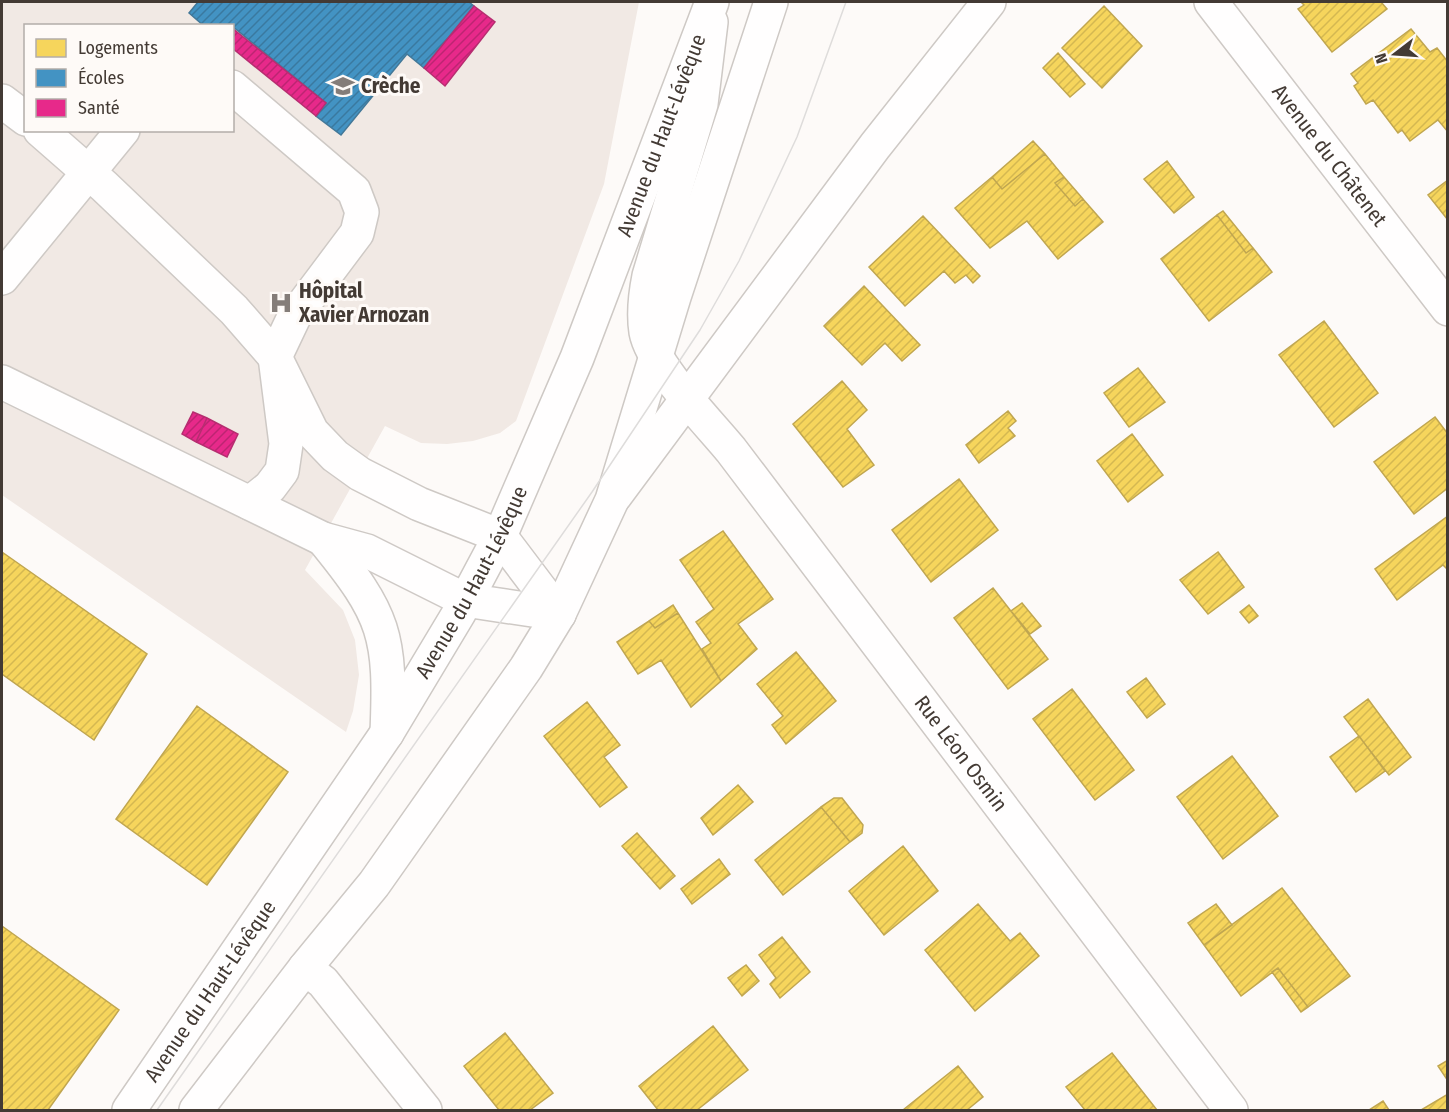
<svg xmlns="http://www.w3.org/2000/svg" width="1449" height="1112" font-family="'Fira Sans Condensed',sans-serif">
  <style>
    .built { fill: #f1e9e4; fill-rule: evenodd }
    .homes { fill: url(#homes-hatch); stroke: #c0a650; stroke-width: 1.5 }
    .schools { fill: url(#schools-hatch); stroke: #437898; stroke-width: 1.5 }
    .health { fill: url(#health-hatch); stroke: #b62e70; stroke-width: 1.5 }
    .lines { fill: none; stroke-linecap: round; stroke-linejoin: round }
    .minor-casing { stroke: #cec9c5; stroke-width: 36 }
    .major-casing { stroke: #cec9c5; stroke-width: 36 }
    .minor { stroke: #fffefe; stroke-width: 33 }
    .major { stroke: #fffefe; stroke-width: 33 }
    .tram { stroke: #dedcdb; stroke-width: 1.5 }
    .labels { text-anchor: middle; stroke-width: 6; stroke-linejoin: round; paint-order: stroke }
    .poi-label { font-size: 21px; font-weight: bold; fill: #433a34; stroke: #fefaf7; text-anchor: start }
    .street-label { font-size: 21px; fill: #433a34; stroke: #fefaf7 }
  </style>
  <defs>
    <pattern id="homes-hatch" width="6" height="6" patternUnits="userSpaceOnUse" patternTransform="scale(1.5)"><rect width="6" height="6" fill="#f6d55c"/><path d="M-1 1l2-2M0 6l6-6M5 7l2-2" fill="none" stroke="#d4b851"/></pattern>
    <pattern id="schools-hatch" width="6" height="6" patternUnits="userSpaceOnUse" patternTransform="scale(1.5)"><rect width="6" height="6" fill="#4393c3"/><path d="M-1 1l2-2M0 6l6-6M5 7l2-2" fill="none" stroke="#3a799f"/></pattern>
    <pattern id="health-hatch" width="6" height="6" patternUnits="userSpaceOnUse" patternTransform="scale(1.5)"><rect width="6" height="6" fill="#e7298a"/><path d="M-1 1l2-2M0 6l6-6M5 7l2-2" fill="none" stroke="#bd2472"/></pattern>
  </defs>
  <rect width="100%" height="100%" fill="#fdfaf8"/>
  <path class="built" d="M 2,2 L 639,2 L 604,184 L 516,421 L 500,433 L 473,441 L 447,444 L 421,443 L 385,426 L 305,570 L 343,610 L 355,640 L 359,675 L 353,711 L 346,732 L 2,495 ZM 26,26 L 232,26 L 232,130 L 26,130 Z"/>
  <path class="homes" d="M 1301,2 L 1381,2 L 1387,9 L 1332,52 L 1298,9 L 1304,5 Z
    M 1104,6 L 1142,46 L 1102,88 L 1062,48 Z
    M 1411,29 L 1430,52 L 1437,48 L 1448,62 L 1448,132 L 1438,120 L 1410,141 L 1402,130 L 1398,133 L 1373,100 L 1366,104 L 1354,86 L 1358,83 L 1351,74 Z
    M 1058,53 L 1085,84 L 1070,97 L 1043,68 Z
    M 1033,141 L 1045,154 L 1002,189 L 992,177 Z
    M 1045,154 L 1064,177 L 1055,183 L 1075,206 L 1083,199 L 1103,222 L 1058,259 L 1027,221 L 990,248 L 955,208 L 992,177 L 1002,189 Z
    M 1167,161 L 1194,197 L 1174,213 L 1144,179 Z
    M 1064,177 L 1083,199 L 1075,206 L 1055,183 Z
    M 1448,180 L 1448,220 L 1428,195 Z
    M 1223,211 L 1253,248 L 1246,253 L 1217,215 Z
    M 1217,215 L 1246,253 L 1253,248 L 1272,272 L 1209,321 L 1161,259 Z
    M 923,216 L 980,276 L 973,283 L 966,275 L 955,283 L 944,271 L 905,306 L 869,267 Z
    M 864,286 L 920,345 L 902,361 L 885,343 L 862,365 L 824,326 Z
    M 1324,321 L 1378,393 L 1334,427 L 1279,355 Z
    M 1138,368 L 1165,402 L 1129,427 L 1104,393 Z
    M 842,381 L 867,410 L 847,429 L 874,465 L 843,487 L 793,424 Z
    M 1008,411 L 1016,421 L 1008,428 L 1015,436 L 979,463 L 966,445 Z
    M 1435,417 L 1448,434 L 1448,488 L 1414,514 L 1374,462 Z
    M 1132,434 L 1163,475 L 1128,502 L 1097,461 Z
    M 959,479 L 998,530 L 931,582 L 892,530 Z
    M 1448,516 L 1448,570 L 1443,565 L 1397,600 L 1375,569 Z
    M 723,531 L 773,599 L 738,624 L 757,649 L 721,681 L 702,649 L 711,643 L 696,622 L 714,609 L 680,560 Z
    M 2,552 L 147,654 L 94,740 L 2,674 Z
    M 1218,552 L 1244,587 L 1208,614 L 1180,580 Z
    M 993,588 L 1048,659 L 1008,689 L 954,618 Z
    M 1022,603 L 1041,626 L 1030,634 L 1011,611 Z
    M 673,605 L 678,613 L 655,628 L 649,621 Z
    M 1249,605 L 1258,616 L 1249,623 L 1240,612 Z
    M 678,613 L 721,681 L 691,707 L 661,660 L 638,674 L 617,642 L 649,621 L 655,628 Z
    M 796,652 L 836,701 L 786,744 L 772,725 L 783,716 L 757,684 Z
    M 1146,678 L 1165,704 L 1147,718 L 1127,692 Z
    M 1072,689 L 1134,770 L 1095,800 L 1033,719 Z
    M 1368,699 L 1411,757 L 1389,775 L 1344,717 Z
    M 587,702 L 620,745 L 604,757 L 627,787 L 600,807 L 544,736 Z
    M 197,706 L 288,772 L 207,885 L 116,819 Z
    M 1359,736 L 1385,771 L 1356,792 L 1330,757 Z
    M 1232,756 L 1278,816 L 1223,859 L 1177,797 Z
    M 738,785 L 753,802 L 713,835 L 701,818 Z
    M 834,798 L 842,798 L 863,825 L 862,833 L 850,842 L 821,807 Z
    M 821,807 L 850,842 L 783,895 L 755,860 Z
    M 637,833 L 675,876 L 660,889 L 622,846 Z
    M 903,846 L 938,891 L 884,935 L 849,891 Z
    M 719,859 L 730,874 L 692,904 L 681,889 Z
    M 1282,888 L 1350,976 L 1308,1007 L 1278,968 L 1241,996 L 1204,945 Z
    M 978,904 L 1010,941 L 1020,933 L 1039,956 L 975,1011 L 925,950 Z
    M 1216,904 L 1232,925 L 1204,945 L 1188,923 Z
    M 2,926 L 119,1010 L 48,1110 L 2,1110 Z
    M 782,937 L 810,972 L 780,998 L 770,984 L 776,978 L 759,955 Z
    M 746,965 L 759,981 L 742,996 L 728,978 Z
    M 1278,968 L 1308,1007 L 1301,1012 L 1272,972 Z
    M 713,1026 L 748,1070 L 697,1110 L 658,1110 L 639,1086 Z
    M 505,1033 L 553,1093 L 530,1110 L 499,1110 L 464,1066 Z
    M 1112,1053 L 1157,1110 L 1085,1110 L 1066,1087 Z
    M 1448,1060 L 1448,1081 L 1438,1066 Z
    M 958,1066 L 983,1097 L 967,1110 L 903,1110 Z
    M 1448,1094 L 1448,1110 L 1421,1110 Z
    M 1383,1101 L 1389,1110 L 1369,1110 Z"/>
  <path class="schools" d="M 198,2 L 469,2 L 474,6 L 424,68 L 407,54 L 341,135 L 316,116 L 326,103 L 232,26 L 204,26 L 189,13 Z"/>
  <path class="health" d="M 474,6 L 495,22 L 445,86 L 424,68 Z
    M 232,28 L 326,103 L 316,116 L 232,48 Z
    M 193,412 L 207,418 L 196,442 L 182,434 Z
    M 207,418 L 238,434 L 227,457 L 196,442 Z"/>
  <g class="lines">
    <g class="minor-casing">
      <g id="minor">
        <path id="s1" d="M 1211,2 L 1448,309"/>
        <path id="s2" d="M 711,22 L 701,104 L 649,276 C 645,296 643,313 646,332 C 652,365 708,422 731,450 L 1231,1110"/>
        <path d="M 232,87 L 354,191 L 362,212 L 357,233 L 294,317 L 275,357 L 286,444 L 282,471 L 270,487 L 250,503"/>
        <path d="M 2,101 L 26,119"/>
        <path d="M 40,130 L 104,186 L 234,310 L 275,357 L 312,432 L 335,456 L 360,474 L 419,504 L 500,536 L 559,614"/>
        <path d="M 2,278 L 123,130"/>
        <path d="M 2,382 L 323,539 L 367,551 L 465,600 L 559,614"/>
        <path d="M 615,496 L 875,146 L 989,2"/>
        <path d="M 323,539 C 386,616 391,635 387,733"/>
        <path d="M 305,968 L 323,982 L 425,1110"/>
      </g>
    </g>
    <g class="major-casing">
      <g id="major">
        <path id="s3" d="M 129,1110 L 387,733 L 459,613 L 500,536 L 577,358 L 712,2"/>
        <path d="M 196,1110 L 305,968 L 374,884 L 526,668 L 559,614 L 612,500 L 674,297 L 771,2"/>
      </g>
    </g>
    <use href="#minor" class="minor"/>
    <use href="#major" class="major"/>
    <path class="tram" d="M 157,1110 L 592,492 L 700,330 L 739,261 L 797,137 L 846,2"/>
  </g>
  <defs>
    <g id="school-bare" transform="scale(1.8)"><path d="M0-5L7-2L0 1L-7-2ZM-4 1L0 2.5L4 1V4Q0 6-4 4Z" fill="#847d79" stroke="#fefaf7" stroke-width="2.5" paint-order="stroke"/></g>
    <g id="hospital-bare" transform="scale(1.8)"><path d="M-5-5h3v3.5h4V-5h3V5h-3V1.5h-4V5h-3Z" fill="#847d79" stroke="#fefaf7" stroke-width="2.5" paint-order="stroke"/></g>
  </defs>
  <g fill-rule="evenodd">
    <use href="#school-bare" x="343" y="86"/>
    <use href="#hospital-bare" x="281" y="303"/>
  </g>
  <g class="labels">
    <g class="poi-label">
      <text x="361" y="93">Crèche</text>
      <text x="299" y="298">Hôpital<tspan x="299" dy="24">Xavier Arnozan</tspan></text>
    </g>
    <g class="street-label">
      <text dy="7" stroke="none"><textPath href="#s3" startOffset="1116">Avenue du Haut-Lévêque</textPath></text>
      <text dy="7" stroke="none"><textPath href="#s1" startOffset="194">Avenue du Châtenet</textPath></text>
      <text dy="7" stroke="none"><textPath href="#s3" startOffset="630">Avenue du Haut-Lévêque</textPath></text>
      <text dy="7" stroke="none"><textPath href="#s2" startOffset="846">Rue Léon Osmin</textPath></text>
      <text dy="7" stroke="none"><textPath href="#s3" startOffset="144">Avenue du Haut-Lévêque</textPath></text>
    </g>
  </g>
  <rect width="1449" height="1112" fill="none" stroke="#433a34" stroke-width="6"/>
  <rect x="24" y="24" width="210" height="108" fill="#fefaf7" stroke="#b3ada9" stroke-width="1.5"/>
  <rect x="36" y="39" width="30" height="18" fill="#f6d55c" stroke="#b3ada9" stroke-width="1.5"/>
  <text x="78" y="54" font-size="18" fill="#433a34">Logements</text>
  <rect x="36" y="69" width="30" height="18" fill="#4393c3" stroke="#b3ada9" stroke-width="1.5"/>
  <text x="78" y="84" font-size="18" fill="#433a34">Écoles</text>
  <rect x="36" y="99" width="30" height="18" fill="#e7298a" stroke="#b3ada9" stroke-width="1.5"/>
  <text x="78" y="114" font-size="18" fill="#433a34">Santé</text>
  <g transform="translate(1395 54) rotate(253)" stroke="#fefaf7" stroke-width="4.5" paint-order="stroke">
  <path d="M0-4.5L10 22L0 15L-10 22Z" fill="#433a34"/>
  <text y="-9" font-size="16" font-weight="bold" text-anchor="middle" fill="#433a34">N</text>
  </g>
</svg>
